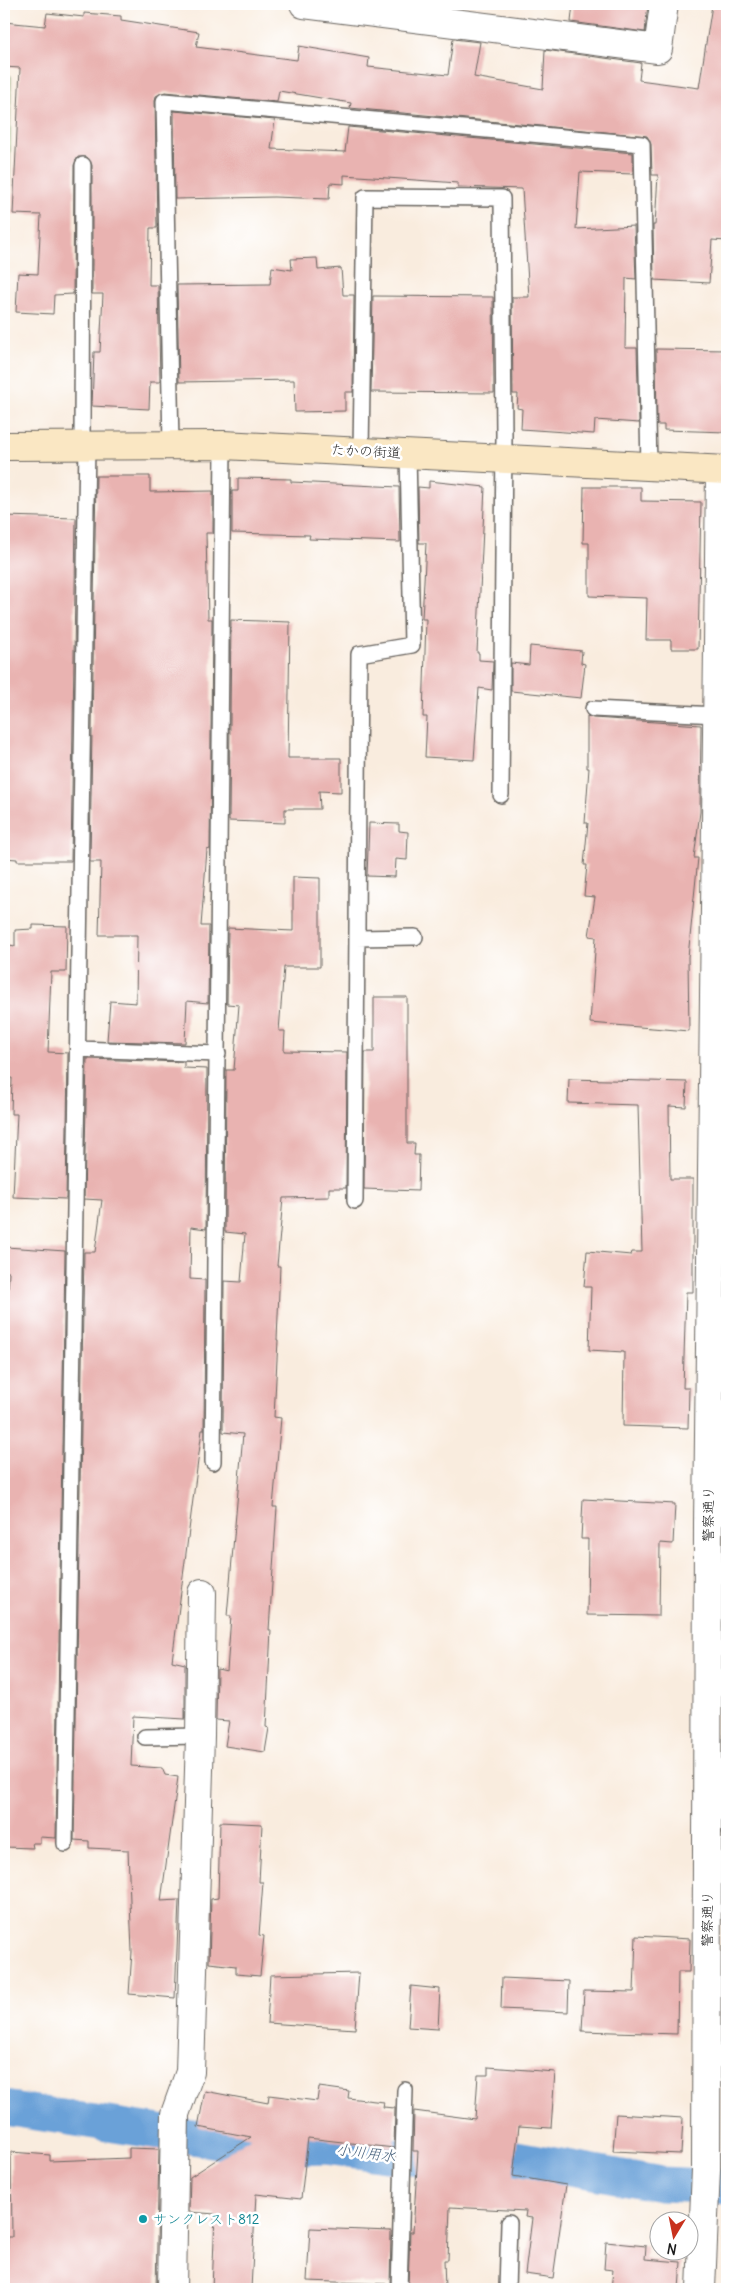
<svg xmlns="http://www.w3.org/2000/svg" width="731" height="2293" font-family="Delius,'Klee One',sans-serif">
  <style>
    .green { fill: #aada88; stroke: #637b52 }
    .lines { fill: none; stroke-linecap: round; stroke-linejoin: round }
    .canal { stroke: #6aa1d8; stroke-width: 35 }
    .building { fill: #e9b3b1 }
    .lane-casing { stroke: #696560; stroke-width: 18 }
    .street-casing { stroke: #696560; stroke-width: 30 }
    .secondary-casing { stroke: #696560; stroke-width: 30 }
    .lane { stroke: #fff; stroke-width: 15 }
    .street { stroke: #fff; stroke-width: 28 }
    .secondary { stroke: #fae7c3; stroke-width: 28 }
    .culture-dot { fill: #0f9aa8; stroke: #fff; stroke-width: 2 }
    .labels { text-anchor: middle; stroke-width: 5; stroke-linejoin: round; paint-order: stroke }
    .street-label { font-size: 14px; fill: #1c1c1c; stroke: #fff }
    .culture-label { font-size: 14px; fill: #0d838f; stroke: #fff; text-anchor: start }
    .water-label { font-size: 15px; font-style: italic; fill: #435e7a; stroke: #fff }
  </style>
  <rect width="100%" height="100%" fill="#fff"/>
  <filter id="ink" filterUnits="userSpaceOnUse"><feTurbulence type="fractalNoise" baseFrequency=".02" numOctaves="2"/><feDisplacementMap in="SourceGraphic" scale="10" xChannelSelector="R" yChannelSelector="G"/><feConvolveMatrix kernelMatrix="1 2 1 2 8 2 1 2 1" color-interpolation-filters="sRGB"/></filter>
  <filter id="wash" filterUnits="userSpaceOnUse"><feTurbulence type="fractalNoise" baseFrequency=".0096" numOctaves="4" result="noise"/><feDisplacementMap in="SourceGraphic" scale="20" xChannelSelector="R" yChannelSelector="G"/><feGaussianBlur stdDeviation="1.12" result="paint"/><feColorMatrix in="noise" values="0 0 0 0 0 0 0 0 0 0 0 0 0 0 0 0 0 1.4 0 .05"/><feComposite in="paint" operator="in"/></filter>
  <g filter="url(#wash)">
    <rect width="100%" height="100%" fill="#f9ecde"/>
    <path class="green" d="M 4,75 L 11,76 L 9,235 L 4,236 Z"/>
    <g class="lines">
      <path class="canal" d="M 4,2108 L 270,2149 L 324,2147 L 418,2159 L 471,2150 L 661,2184 L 727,2187"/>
    </g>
    <g id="blocks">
      <path class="building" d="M 573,4 L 648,4 L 645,32 L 571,22 Z
        M 712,5 L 727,6 L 727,241 L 712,240 L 709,283 L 654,280 L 653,225 L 655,225 L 658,175 L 652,175 L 651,144 L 647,136 L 350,108 L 351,103 L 279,91 L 277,102 L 165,92 L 156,96 L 155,101 L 157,228 L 150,228 L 149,285 L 158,285 L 160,382 L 150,382 L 149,409 L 92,406 L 94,352 L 100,352 L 103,294 L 92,294 L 92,165 L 87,157 L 78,157 L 74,165 L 73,294 L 54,295 L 53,314 L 16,312 L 18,273 L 38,274 L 41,215 L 13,214 L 20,68 L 4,67 L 4,22 L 45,26 L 47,13 L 84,17 L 84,13 L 121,16 L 121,20 L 199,32 L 196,47 L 297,60 L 299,46 L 369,58 L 368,67 L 448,75 L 453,39 L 480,42 L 474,77 L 543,89 L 545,50 L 641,63 L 639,80 L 699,88 Z
        M 174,111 L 275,120 L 271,149 L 345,152 L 348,127 L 633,153 L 633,174 L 580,172 L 576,229 L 634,226 L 636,279 L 626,278 L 625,348 L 637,348 L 639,423 L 595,420 L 594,434 L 521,429 L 522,409 L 517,408 L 518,394 L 513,394 L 512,297 L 529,297 L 522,189 L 458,187 L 458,183 L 344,175 L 344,184 L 330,183 L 329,199 L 274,197 L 175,199 Z
        M 317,258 L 318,270 L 341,268 L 343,295 L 354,295 L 353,392 L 345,392 L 345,411 L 295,412 L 294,380 L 179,382 L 177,285 L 270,284 L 272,267 L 292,270 L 291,259 Z
        M 373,296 L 493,297 L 494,393 L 371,392 Z
        M 656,349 L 727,350 L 727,432 L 664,430 L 664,425 L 657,425 Z
        M 96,476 L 150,476 L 150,492 L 213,491 L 213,533 L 206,533 L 208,619 L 212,619 L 210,849 L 207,850 L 201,926 L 209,926 L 208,1003 L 187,1001 L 185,1043 L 107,1041 L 110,1001 L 136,1003 L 137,935 L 99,935 L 101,862 L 90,862 Z
        M 238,478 L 291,479 L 291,482 L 399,487 L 400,542 L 309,539 L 310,535 L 232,533 L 232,491 L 238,491 Z
        M 429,481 L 485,487 L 477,653 L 479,653 L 479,660 L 493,661 L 492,690 L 479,688 L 474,760 L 425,757 L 427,717 L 423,717 L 426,619 L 422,619 L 426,543 L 419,543 L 418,487 L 429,488 Z
        M 584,487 L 641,487 L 641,501 L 701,502 L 698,649 L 671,649 L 671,640 L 646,640 L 647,598 L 589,596 L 589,543 L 583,543 Z
        M 4,516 L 76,518 L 71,861 L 17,861 L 17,859 L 4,858 Z
        M 231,620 L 290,622 L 288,758 L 341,758 L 341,792 L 319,791 L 320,809 L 285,809 L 285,823 L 229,821 Z
        M 530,646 L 582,651 L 581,663 L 585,664 L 581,698 L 511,691 L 511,663 L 529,665 Z
        M 587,716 L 593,718 L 701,725 L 700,812 L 694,858 L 698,858 L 688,957 L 689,1031 L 590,1023 L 596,937 L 589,936 L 595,897 L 584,896 L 587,865 L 584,865 L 588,823 L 585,823 L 589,768 L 587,768 Z
        M 369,823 L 399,824 L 399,831 L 408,832 L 407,860 L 396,859 L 395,877 L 367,876 Z
        M 293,877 L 320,878 L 320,967 L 284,967 L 279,1031 L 285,1031 L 284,1051 L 347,1052 L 346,1188 L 329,1188 L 329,1197 L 283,1198 L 277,1266 L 280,1266 L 277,1340 L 278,1340 L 274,1417 L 281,1418 L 273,1507 L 277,1507 L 269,1630 L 271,1630 L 266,1727 L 269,1728 L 265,1752 L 225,1746 L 229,1721 L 216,1720 L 217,1669 L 227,1671 L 231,1616 L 227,1616 L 243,1434 L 223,1432 L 224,1281 L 241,1282 L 245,1234 L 225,1232 L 226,1070 L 234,1070 L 239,1005 L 227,1004 L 228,928 L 293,931 Z
        M 33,925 L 67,926 L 66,972 L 51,972 L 48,1052 L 68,1053 L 66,1199 L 13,1197 L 17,1114 L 11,1114 L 12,1078 L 4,1078 L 4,944 L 15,946 L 15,930 L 33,929 Z
        M 374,997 L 407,997 L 407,1143 L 415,1143 L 414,1155 L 419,1155 L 418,1191 L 364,1189 L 365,1052 L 374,1052 Z
        M 87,1059 L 184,1062 L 184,1068 L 207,1069 L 206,1229 L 191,1227 L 190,1279 L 205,1280 L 204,1430 L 202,1430 L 172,1661 L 185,1664 L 185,1719 L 133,1716 L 131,1766 L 162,1768 L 165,1775 L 178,1777 L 161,1901 L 179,1900 L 175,1998 L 129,1994 L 132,1952 L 128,1850 L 89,1848 L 89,1841 L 74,1840 L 84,1252 L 95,1252 L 102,1200 L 84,1199 Z
        M 569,1079 L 687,1082 L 686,1107 L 669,1106 L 670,1179 L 693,1179 L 693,1292 L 686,1292 L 683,1388 L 689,1388 L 688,1428 L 623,1426 L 624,1352 L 589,1350 L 591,1287 L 584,1287 L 587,1251 L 631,1255 L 632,1252 L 642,1252 L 638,1105 L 568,1103 Z
        M 6,1247 L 65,1251 L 56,1838 L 40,1837 L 40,1843 L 32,1843 L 33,1848 L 4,1847 L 4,1382 L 9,1272 L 5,1272 Z
        M 583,1499 L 675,1504 L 673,1544 L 660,1543 L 659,1616 L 587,1615 L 588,1539 L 581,1539 Z
        M 220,1822 L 262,1824 L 259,1882 L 263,1882 L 259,1935 L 264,1936 L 260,1976 L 236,1974 L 236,1966 L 209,1963 L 211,1899 L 218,1898 Z
        M 636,1936 L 690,1939 L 689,1972 L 678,1972 L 677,2034 L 582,2031 L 584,1991 L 634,1992 Z
        M 359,1973 L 355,2029 L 267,2023 L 270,1975 Z
        M 502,1978 L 569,1981 L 568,2012 L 501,2009 Z
        M 411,1986 L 440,1989 L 438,2029 L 408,2027 Z
        M 488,2067 L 555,2072 L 551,2128 L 519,2126 L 513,2176 L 566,2185 L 553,2278 L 525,2274 L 532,2218 L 525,2217 L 526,2211 L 450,2207 L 448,2260 L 444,2260 L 445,2289 L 420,2289 L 419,2285 L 408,2285 L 410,2232 L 413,2232 L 418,2151 L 413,2151 L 414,2111 L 475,2119 L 478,2075 L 488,2075 Z
        M 319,2087 L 349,2091 L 348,2098 L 384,2102 L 383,2107 L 395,2108 L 394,2148 L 308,2138 L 301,2199 L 256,2194 L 251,2289 L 212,2289 L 215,2214 L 189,2212 L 190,2177 L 251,2137 L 198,2127 L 205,2091 L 268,2103 L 269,2095 L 317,2101 Z
        M 616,2114 L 683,2118 L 681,2154 L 613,2151 Z
        M 129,2148 L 159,2149 L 156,2289 L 6,2289 L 8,2237 L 12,2237 L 11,2152 L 50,2155 L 50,2161 L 129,2158 Z
        M 310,2228 L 391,2231 L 390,2284 L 307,2281 Z
        M 606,2242 L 646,2246 L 645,2259 L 681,2262 L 679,2289 L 611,2289 L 613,2270 L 604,2269 Z"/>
    </g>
  </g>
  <g filter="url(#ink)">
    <use href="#blocks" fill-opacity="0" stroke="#696560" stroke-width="1"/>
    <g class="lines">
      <g class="lane-casing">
        <path id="lane" d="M 82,444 L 83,165
          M 171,444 L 164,101 L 642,144 L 649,466
          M 361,451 L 365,197 L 502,198 L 504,435 L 501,795
          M 593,709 L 717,715
          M 357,938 L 415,937
          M 78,1049 L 218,1054
          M 355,1201 L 359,654 L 412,645 L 408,453
          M 213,1462 L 223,445
          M 145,1737 L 200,1736
          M 65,1844 L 87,444
          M 399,2289 L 405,2090
          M 507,2289 L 509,2223"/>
      </g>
      <g class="street-casing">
        <path id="street" d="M 304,4 L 658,49 L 664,4
          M 172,2289 L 175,2114 L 190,2072 L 200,1736 L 202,1593
          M 701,2289 L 706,2169 L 708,1523 L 720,470"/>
      </g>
      <g class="secondary-casing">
        <path id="secondary" d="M 4,446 L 223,445 L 727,470"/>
      </g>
      <use href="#lane" class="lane"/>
      <use href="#street" class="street"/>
      <use href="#secondary" class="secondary"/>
    </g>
  </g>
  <circle class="culture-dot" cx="143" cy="2219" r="5"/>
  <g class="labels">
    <g class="street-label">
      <text transform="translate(366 451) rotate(3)" y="5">たかの街道</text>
      <text transform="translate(708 1514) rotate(-90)" y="5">警察通り</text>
      <text transform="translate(707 1919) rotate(-90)" y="5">警察通り</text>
    </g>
    <g class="culture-label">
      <text x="153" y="2224">サンクレスト812</text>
    </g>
    <g class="water-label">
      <text transform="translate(366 2153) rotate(7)" y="5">小川用水</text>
    </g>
  </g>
  <rect width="731" height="2293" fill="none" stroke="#fff" stroke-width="20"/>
  <g transform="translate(674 2236) rotate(190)"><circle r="24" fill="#ffffff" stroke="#a4a4a4"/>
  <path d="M0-4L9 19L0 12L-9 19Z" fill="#c8321e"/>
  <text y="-8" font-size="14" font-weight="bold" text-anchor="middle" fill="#1c1c1c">N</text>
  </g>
</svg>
